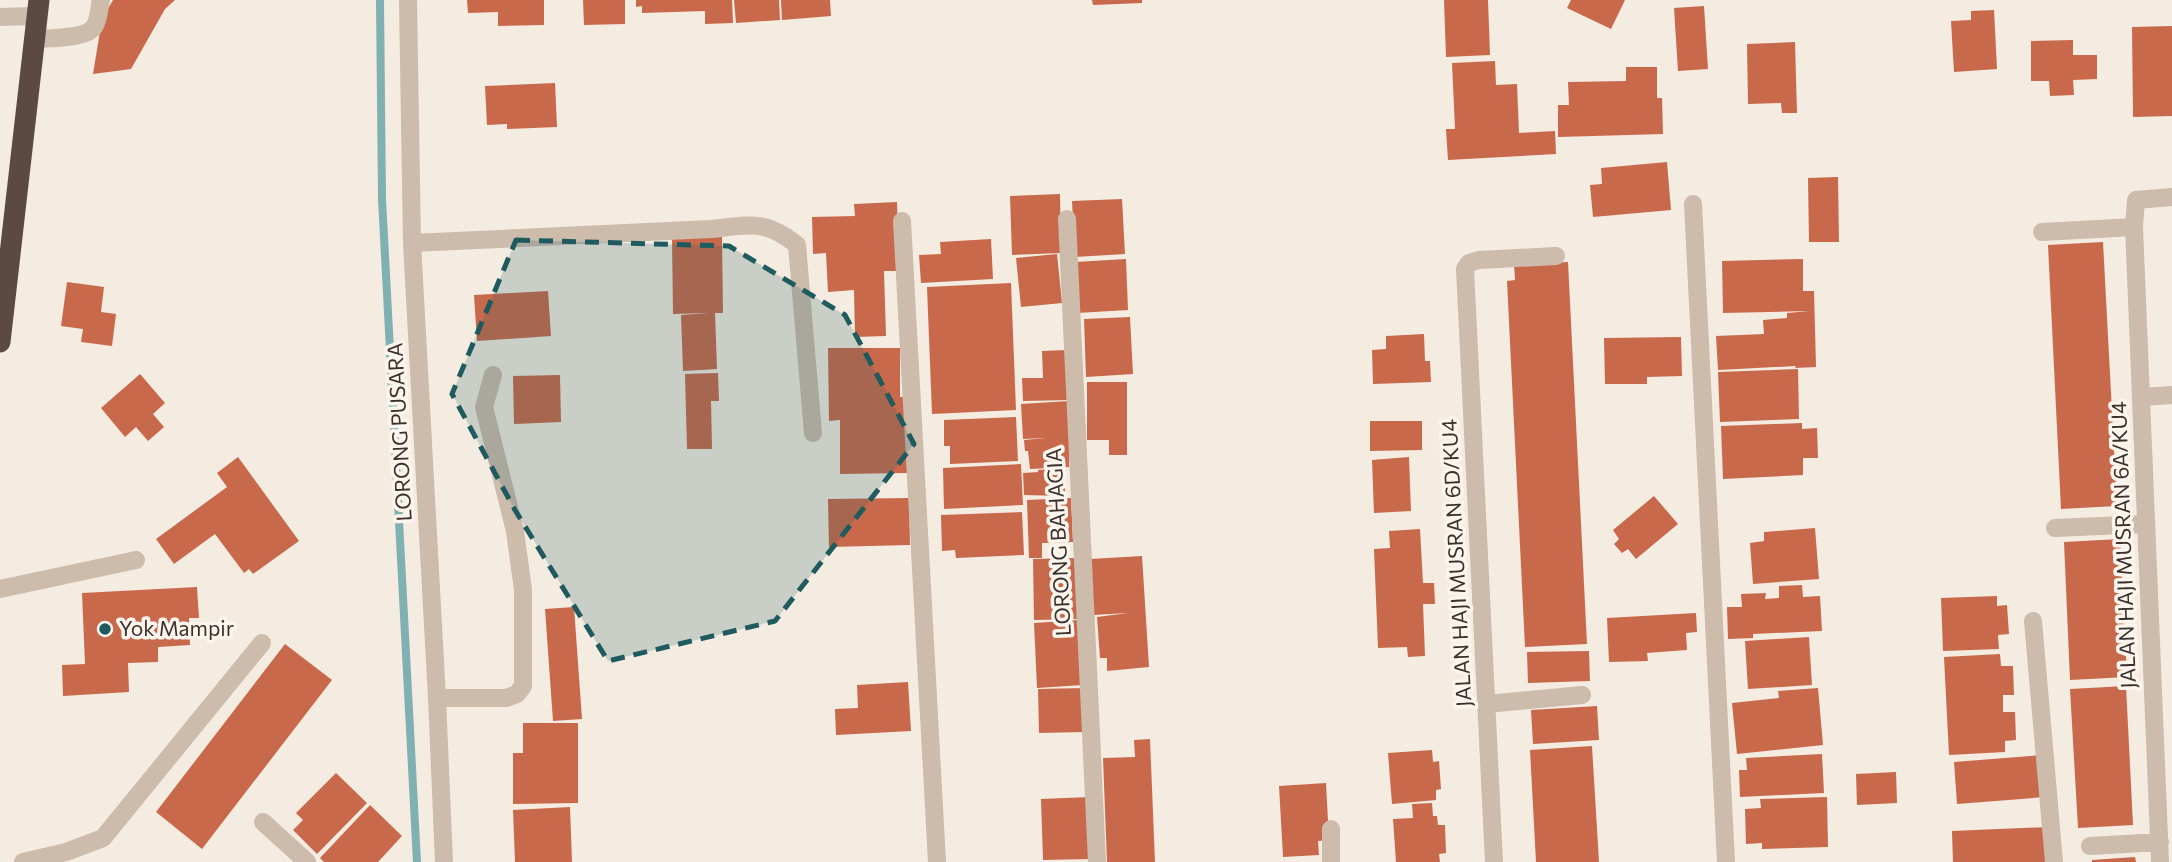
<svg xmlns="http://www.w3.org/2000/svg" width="2172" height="862" font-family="Commissioner,sans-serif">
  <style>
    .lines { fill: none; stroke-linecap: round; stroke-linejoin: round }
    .stream { stroke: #7fb0b2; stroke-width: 8 }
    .building { fill: #c8694b }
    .minor { stroke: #cdbbac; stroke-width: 18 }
    .highway { stroke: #5c4a42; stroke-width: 21 }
    .marked { fill: #1f5a5e; fill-opacity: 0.2; stroke: #1f5a5e; stroke-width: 5; stroke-dasharray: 14 9; stroke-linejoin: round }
    .poi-dot { fill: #1f5a5e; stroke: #fbf5ee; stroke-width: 2.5 }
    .labels { text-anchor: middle; stroke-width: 7; stroke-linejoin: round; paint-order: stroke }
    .street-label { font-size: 21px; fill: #3b302b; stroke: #fbf5ee }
    .poi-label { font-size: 21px; fill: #3b302b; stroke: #fbf5ee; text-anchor: start }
  </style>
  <rect width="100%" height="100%" fill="#f4ebe1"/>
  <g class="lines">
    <path class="stream" d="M 380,0 L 382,199 L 417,862"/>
  </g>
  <path class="building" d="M 113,0 L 175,0 L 165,9 L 131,69 L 93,74 L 102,19 Z
    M 467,0 L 544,0 L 544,25 L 498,26 L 498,12 L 468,13 Z
    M 583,0 L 625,0 L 625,24 L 584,25 Z
    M 636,0 L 732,0 L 733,23 L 705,24 L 705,11 L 642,13 L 642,6 L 636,7 Z
    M 734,0 L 779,0 L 780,20 L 736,23 Z
    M 781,0 L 830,0 L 831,16 L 782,20 Z
    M 1092,0 L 1142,0 L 1142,3 L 1093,5 Z
    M 1444,0 L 1488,0 L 1490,55 L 1446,57 Z
    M 1571,0 L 1625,0 L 1611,29 L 1567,8 Z
    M 1704,6 L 1708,69 L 1678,71 L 1674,8 Z
    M 1994,10 L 1997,69 L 1954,72 L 1951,21 L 1971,20 L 1971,11 Z
    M 2172,26 L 2172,116 L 2133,117 L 2132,27 Z
    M 2073,40 L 2073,55 L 2097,55 L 2097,79 L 2073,80 L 2074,95 L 2050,96 L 2049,81 L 2031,81 L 2031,41 Z
    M 1795,42 L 1797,113 L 1782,113 L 1781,103 L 1748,104 L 1747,44 Z
    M 1495,61 L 1496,85 L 1517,84 L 1519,133 L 1555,131 L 1556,154 L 1448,160 L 1446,129 L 1455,129 L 1452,63 Z
    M 1626,67 L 1657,67 L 1657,98 L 1662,98 L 1663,134 L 1558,137 L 1558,105 L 1569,105 L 1568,82 L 1626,81 Z
    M 555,83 L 557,127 L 507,129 L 507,124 L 487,125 L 485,86 Z
    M 1667,162 L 1671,210 L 1593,217 L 1590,185 L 1602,184 L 1601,168 Z
    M 1838,177 L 1839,242 L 1809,242 L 1808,178 Z
    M 1060,194 L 1061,253 L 1012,255 L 1010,196 Z
    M 1122,199 L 1125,254 L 1075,257 L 1072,201 Z
    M 897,202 L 899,271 L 884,271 L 886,336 L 855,337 L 854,290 L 828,292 L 826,253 L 813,254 L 812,217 L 855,216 L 854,204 Z
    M 722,237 L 723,313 L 715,313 L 717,369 L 683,371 L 681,315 L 709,313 L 673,314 L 672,238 Z
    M 991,239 L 993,279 L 921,283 L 919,255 L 941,254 L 940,242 Z
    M 2103,242 L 2117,506 L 2061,509 L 2048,245 Z
    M 1057,254 L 1062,303 L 1021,307 L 1016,258 Z
    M 1126,259 L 1128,310 L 1077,313 L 1075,262 Z
    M 1803,259 L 1803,291 L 1814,291 L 1816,367 L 1795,368 L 1796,366 L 1718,370 L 1716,336 L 1764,334 L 1763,320 L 1787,318 L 1787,313 L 1810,311 L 1723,313 L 1722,261 Z
    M 1568,262 L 1587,644 L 1525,647 L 1507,281 L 1515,280 L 1514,265 Z
    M 67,282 L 104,287 L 101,312 L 116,314 L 112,346 L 81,342 L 83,329 L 61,326 Z
    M 1011,283 L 1016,410 L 932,414 L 927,287 Z
    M 548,291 L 551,336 L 477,341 L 474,295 Z
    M 1130,317 L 1133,374 L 1086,377 L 1084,319 Z
    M 1424,334 L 1425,361 L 1430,361 L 1431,382 L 1373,384 L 1372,350 L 1386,349 L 1386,336 Z
    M 1681,337 L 1682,376 L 1647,377 L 1647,384 L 1605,384 L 1604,338 Z
    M 828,348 L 900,348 L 900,397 L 906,397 L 907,473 L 840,474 L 840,420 L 829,421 Z
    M 1067,350 L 1069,400 L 1023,401 L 1022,378 L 1043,378 L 1042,351 Z
    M 1798,369 L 1799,419 L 1720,422 L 1718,372 Z
    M 718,373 L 719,401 L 711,401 L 712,449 L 687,449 L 685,374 Z
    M 140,374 L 165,403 L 153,414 L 164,427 L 148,441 L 136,427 L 125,437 L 101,408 Z
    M 560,375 L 561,422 L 514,424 L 513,376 Z
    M 1087,382 L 1127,382 L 1127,455 L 1109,455 L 1109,440 L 1087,440 Z
    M 1069,401 L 1069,467 L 1030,469 L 1028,451 L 1025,451 L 1024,440 L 1046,438 L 1023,439 L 1021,404 Z
    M 1016,417 L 1018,461 L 950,464 L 950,446 L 944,446 L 944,420 Z
    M 1370,421 L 1422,421 L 1422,450 L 1370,451 Z
    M 1802,423 L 1802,429 L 1817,428 L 1818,458 L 1803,458 L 1803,475 L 1723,479 L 1721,426 Z
    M 238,457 L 299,541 L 253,574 L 249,569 L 244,573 L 215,534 L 174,564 L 156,539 L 227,487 L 217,473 Z
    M 1409,457 L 1411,511 L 1374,513 L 1372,460 Z
    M 1021,464 L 1023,505 L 944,509 L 943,468 Z
    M 1065,468 L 1065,496 L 1024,495 L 1023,473 L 1038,472 L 1038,470 Z
    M 1654,496 L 1678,524 L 1636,559 L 1628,549 L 1622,553 L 1614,544 L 1619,539 L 1613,530 Z
    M 909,498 L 910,545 L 829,547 L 828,499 Z
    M 1071,498 L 1073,542 L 1042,543 L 1042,558 L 1029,558 L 1027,500 Z
    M 1022,512 L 1024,555 L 956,558 L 955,550 L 942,551 L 941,515 Z
    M 1815,528 L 1819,579 L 1753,584 L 1750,543 L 1764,541 L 1764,532 Z
    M 1420,529 L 1423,583 L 1434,583 L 1435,604 L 1423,604 L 1425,656 L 1408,657 L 1407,647 L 1378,648 L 1374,549 L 1390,548 L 1389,531 Z
    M 2120,539 L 2127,677 L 2070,680 L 2064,542 Z
    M 1142,556 L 1149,667 L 1107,671 L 1107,658 L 1100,658 L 1097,617 L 1128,613 L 1093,615 L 1090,559 Z
    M 1078,558 L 1080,619 L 1034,620 L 1033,559 Z
    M 1802,585 L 1803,597 L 1820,596 L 1822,631 L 1753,634 L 1753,638 L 1728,639 L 1727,607 L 1742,607 L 1741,594 L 1766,593 L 1765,599 L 1779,598 L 1779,586 Z
    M 197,587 L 199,618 L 189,618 L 190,645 L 158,647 L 158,662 L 128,663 L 129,692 L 63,696 L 62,665 L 85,664 L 82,593 Z
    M 1997,596 L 1997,606 L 2007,605 L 2009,634 L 1998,635 L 1999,649 L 1943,651 L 1941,598 Z
    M 574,607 L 582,719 L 553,721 L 545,609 Z
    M 1696,613 L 1697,632 L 1686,633 L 1687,650 L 1647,653 L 1648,661 L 1609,662 L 1607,618 Z
    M 1079,620 L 1083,685 L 1037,688 L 1034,623 Z
    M 1809,637 L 1812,685 L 1748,689 L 1745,641 Z
    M 285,644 L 332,680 L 202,849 L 156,812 Z
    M 1589,651 L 1590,681 L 1528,683 L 1527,652 Z
    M 2000,654 L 2001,666 L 2013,666 L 2014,695 L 2003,695 L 2003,712 L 2015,712 L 2016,740 L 2005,741 L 2005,752 L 1949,755 L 1944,657 Z
    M 908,682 L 911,731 L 836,735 L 835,709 L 858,708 L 857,685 Z
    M 2126,686 L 2133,825 L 2078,828 L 2070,689 Z
    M 1084,688 L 1085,732 L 1039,733 L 1038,689 Z
    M 1818,688 L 1823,745 L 1737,754 L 1732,703 L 1779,698 L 1778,691 Z
    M 1597,706 L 1599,740 L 1533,744 L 1531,710 Z
    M 523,723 L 578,723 L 578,803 L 513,804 L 513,753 L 523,753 Z
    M 1150,739 L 1155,862 L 1107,862 L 1103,758 L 1135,757 L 1134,740 Z
    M 1592,746 L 1599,862 L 1536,862 L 1530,750 Z
    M 1432,750 L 1433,762 L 1439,761 L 1441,789 L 1436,790 L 1436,800 L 1392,804 L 1388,753 Z
    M 1822,754 L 1824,793 L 1740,797 L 1739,770 L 1747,770 L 1746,758 Z
    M 2042,755 L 2045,797 L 1957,804 L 1954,762 Z
    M 1896,772 L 1897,803 L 1857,805 L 1856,774 Z
    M 336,773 L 367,803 L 317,854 L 293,830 L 303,820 L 296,813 Z
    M 1326,783 L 1329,840 L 1318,841 L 1319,855 L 1283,857 L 1279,786 Z
    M 1090,797 L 1092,859 L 1043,860 L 1041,799 Z
    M 1827,797 L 1828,847 L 1762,849 L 1762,843 L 1746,844 L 1745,809 L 1761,808 L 1760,799 Z
    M 1432,803 L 1433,816 L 1437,816 L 1438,825 L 1445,825 L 1446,853 L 1439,854 L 1440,862 L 1396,862 L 1393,819 L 1413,818 L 1412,804 Z
    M 370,805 L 402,836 L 378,862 L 324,862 L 320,858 Z
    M 570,807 L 572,862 L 515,862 L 513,810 Z
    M 2047,827 L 2048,862 L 1953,862 L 1952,831 Z
    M 2135,857 L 2136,862 L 2092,862 L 2092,860 Z"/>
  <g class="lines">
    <path class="minor" d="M 408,0 L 412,243 L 437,698 L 444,862
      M 0,17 L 37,16
      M 34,39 C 48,38 86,39 94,27 C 99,20 99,8 101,0
      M 1693,204 L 1726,862
      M 1067,219 L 1097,862
      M 902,221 L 937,862
      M 2042,232 L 2134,227
      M 412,243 L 711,229 C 750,225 765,219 797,245 L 813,433
      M 2141,397 L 2172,395
      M 2055,528 L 2146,524
      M 0,589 L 136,560
      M 2033,621 L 2054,862
      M 437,698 L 506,698 L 517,694 L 523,686 L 523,590 L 515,531 L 484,407 L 493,375
      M 1487,704 L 1582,695
      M 263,822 L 307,862
      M 1331,829 L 1331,862
      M 2090,846 L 2160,842
      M 23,862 L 66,852 L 103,838 L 262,643
      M 1494,862 L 1465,269 L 1469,263 L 1479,260 L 1556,256
      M 2160,862 L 2134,227 L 2136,200 L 2172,197"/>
    <path class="highway" d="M 0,342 L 39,0"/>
  </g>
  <path class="marked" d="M 516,240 L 729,246 L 845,315 L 914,444 L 775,621 L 608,661 L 515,510 L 452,394 Z"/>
  <circle class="poi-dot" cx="105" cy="629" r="7"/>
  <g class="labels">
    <g class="street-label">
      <text transform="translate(400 432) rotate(-93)" y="7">LORONG PUSARA</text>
      <text transform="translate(1059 542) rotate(-93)" y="7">LORONG BAHAGIA</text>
      <text transform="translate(2124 545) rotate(-92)" y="7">JALAN HAJI MUSRAN 6A/KU4</text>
      <text transform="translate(1457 563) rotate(-93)" y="7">JALAN HAJI MUSRAN 6D/KU4</text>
    </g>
    <g class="poi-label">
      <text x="119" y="636">Yok Mampir</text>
    </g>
  </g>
</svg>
